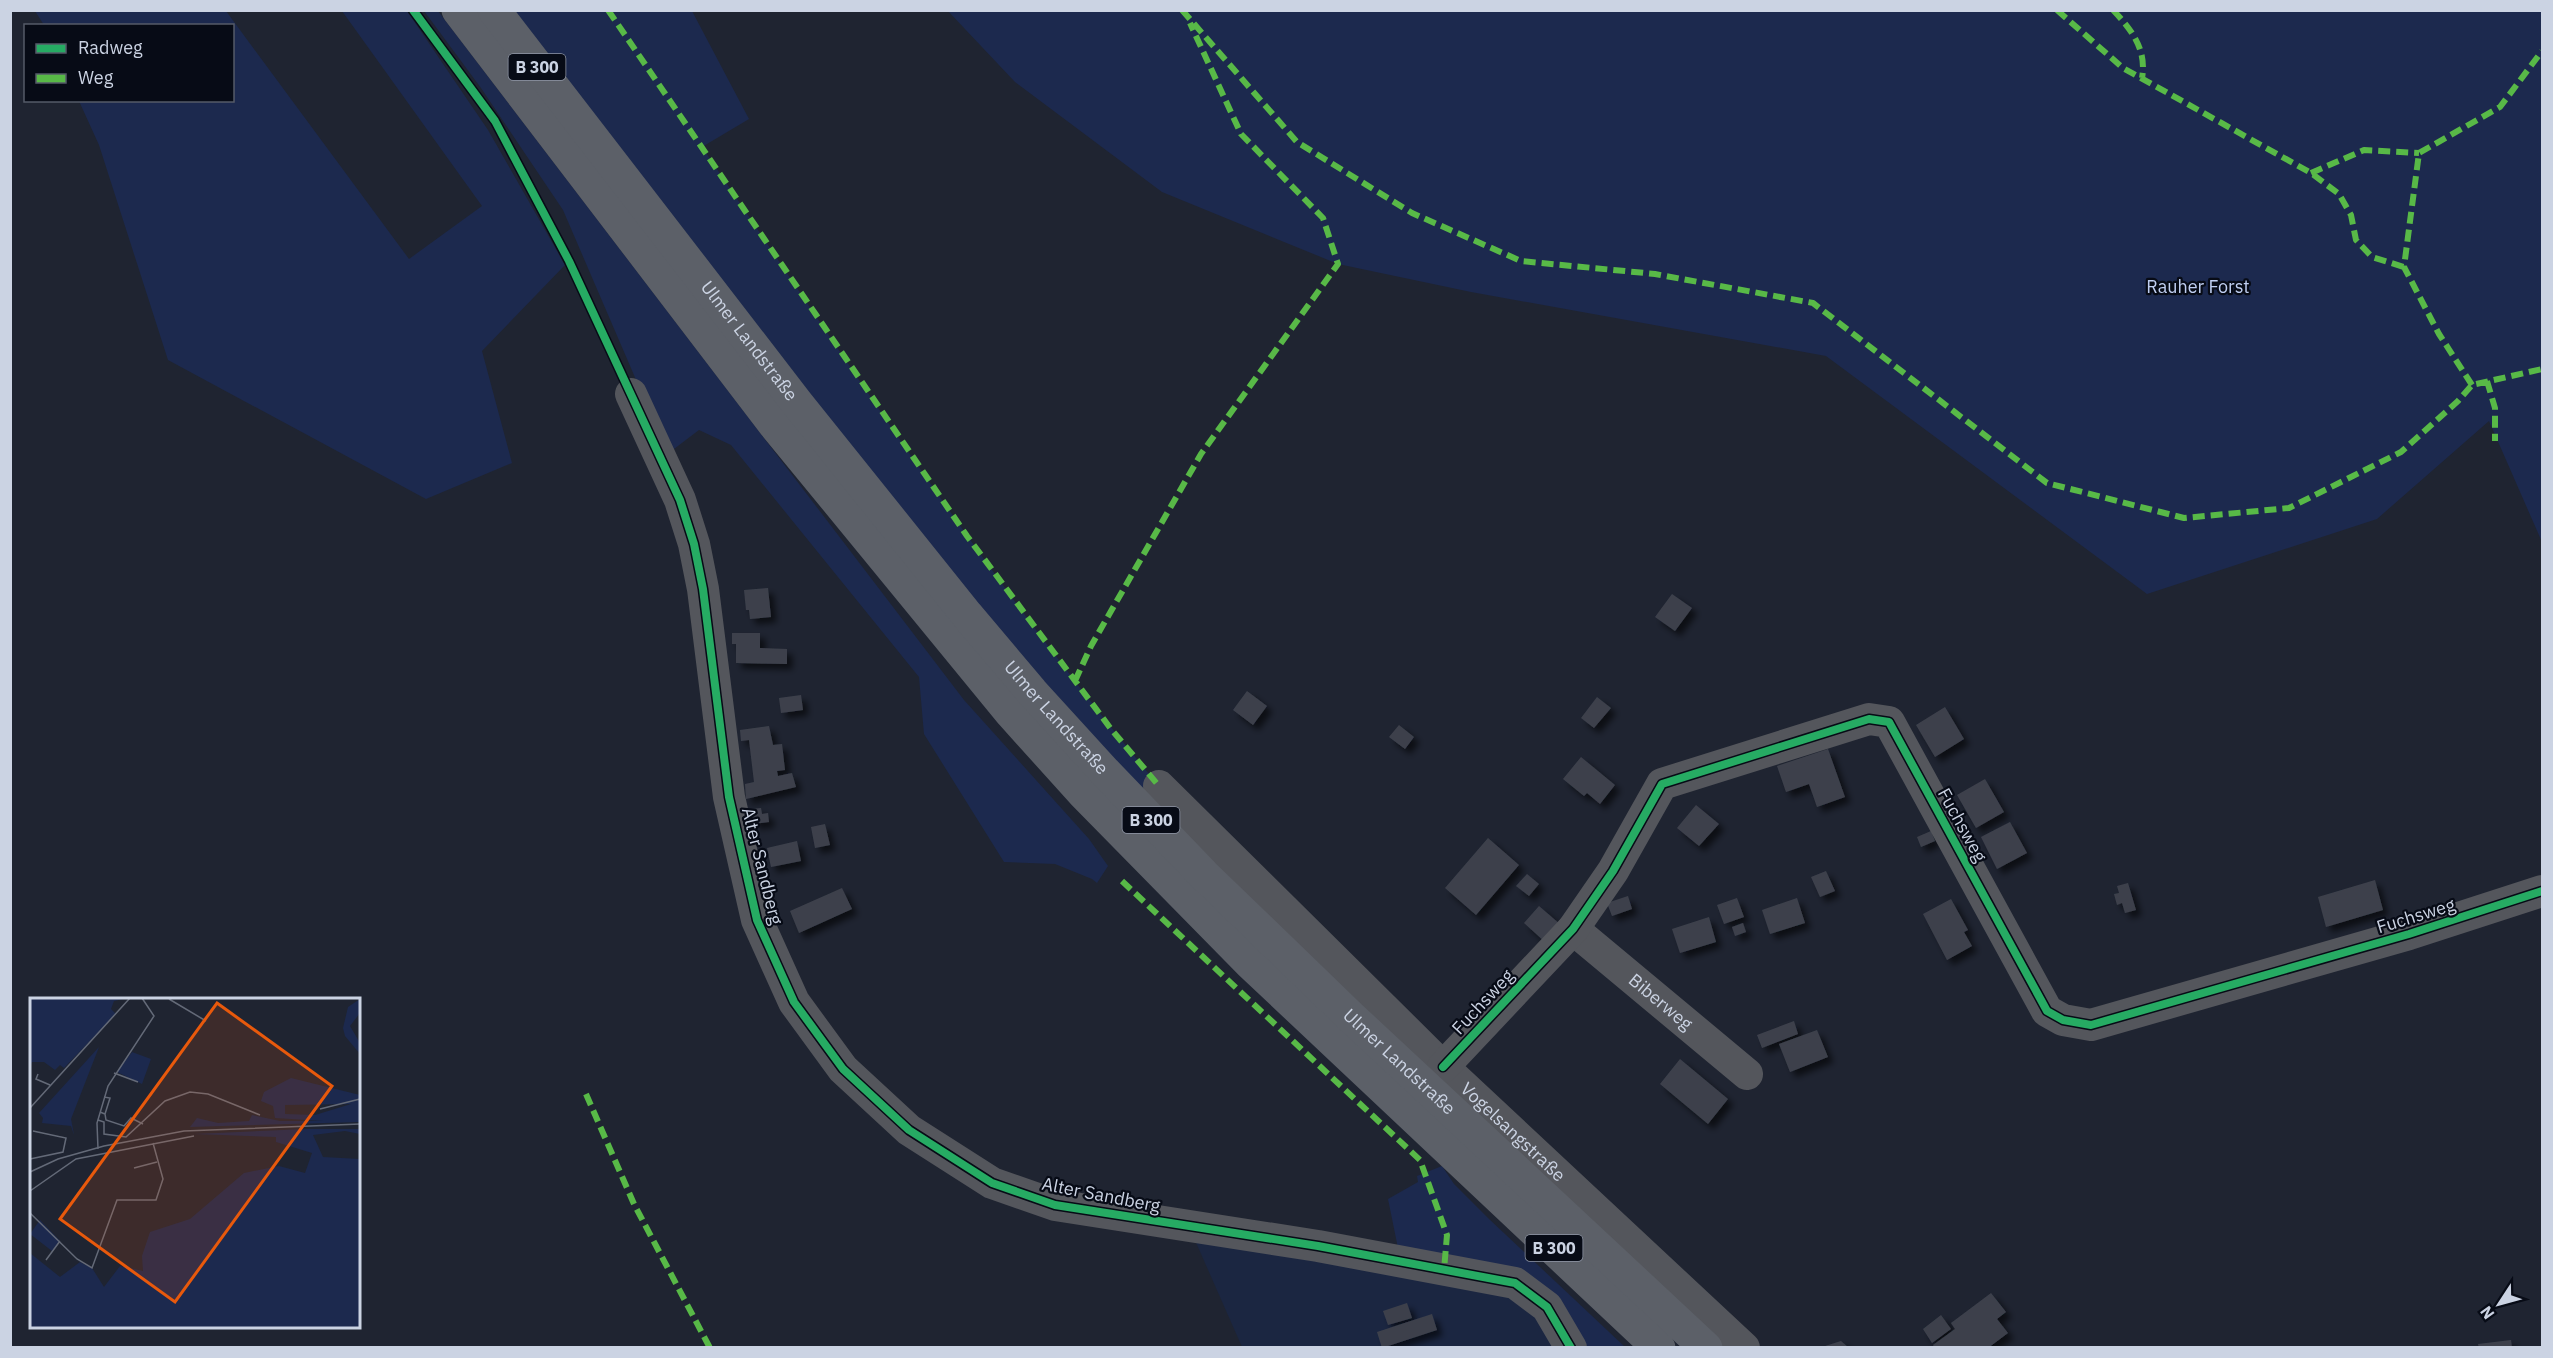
<svg xmlns="http://www.w3.org/2000/svg" width="2553" height="1358" font-family="'IBM Plex Sans',sans-serif">
  <style>
    .built { fill: #1b2641 }
    .green { fill: #1c294e }
    .building { fill: #3d414c; filter: url(#shadow) }
    .lines { fill: none; stroke-linecap: round; stroke-linejoin: round }
    .minor { stroke: #54565c; stroke-width: 32 }
    .major { stroke: #5c6068; stroke-width: 33 }
    .quiet { stroke: #58b947; stroke-width: 6; stroke-dasharray: 12 6; stroke-linecap: butt }
    .cycleway-casing { stroke: #070b16; stroke-width: 11 }
    .cycleway { stroke: #26ab63; stroke-width: 8 }
    .labels { text-anchor: middle; stroke-width: 4.5; stroke-linejoin: round; paint-order: stroke }
    .shield { fill: #070b16; stroke: #9097a6; stroke-width: 1.5 }
    .shield-label { font-size: 16px; font-weight: bold; fill: #cbd3e3 }
    .park-label { font-size: 18px; fill: #c0cff2; stroke: #070b16 }
    .street-label { font-size: 18px; fill: #cbd3e3; stroke: #070b16 }
    .inset-road { fill: none; stroke: #646a78; stroke-width: 1.5 }
    .view { fill: #e8590c; fill-opacity: 0.15; stroke: #e8590c; stroke-width: 3 }
    .inset-edge { fill: none; stroke: #cbd3e3; stroke-width: 3 }
  </style>
  <defs>
    <filter id="shadow"><feDropShadow dx="5.5" dy="5.5" stdDeviation="3" flood-color="#0009"/></filter>
  </defs>
  <rect width="100%" height="100%" fill="#1f2431"/>
  <path class="built" d="M 1194,1238 L 1530,1301 L 1562,1347 L 1242,1347 Z"/>
  <path class="green" d="M 35,11 L 226,11 L 409,259 L 482,206 L 342,11 L 407,11 L 488,130 L 565,265 L 482,351 L 512,463 L 426,499 L 168,360 L 99,145 L 79,101 L 232,100 L 232,26 L 44,25 Z
    M 424,11 L 438,11 L 964,700 L 1089,839 L 1108,866 L 1097,883 L 1092,879 L 1055,864 L 1004,862 L 924,734 L 919,677 L 731,445 L 699,430 L 670,452 L 643,396 L 563,210 L 481,88 Z
    M 513,11 L 692,11 L 749,119 L 702,147 C 849,364 991,585 1159,786 L 1148,799 L 1023,663 L 868,469 Z
    M 948,11 L 2542,11 L 2542,542 L 2489,421 L 2377,519 L 2147,594 L 1826,356 L 1471,292 L 1338,264 L 1162,192 L 1015,82 Z
    M 1442,1166 L 1454,1184 L 1489,1219 L 1625,1347 L 1580,1347 L 1558,1314 L 1399,1253 L 1388,1199 L 1418,1182 L 1417,1176 Z"/>
  <path class="building" d="M 768,588 L 771,617 L 750,619 L 749,610 L 746,610 L 744,590 Z
    M 1672,594 L 1692,608 L 1675,631 L 1655,617 Z
    M 732,633 L 760,633 L 760,648 L 787,649 L 787,664 L 736,663 L 736,644 L 732,644 Z
    M 1247,691 L 1267,706 L 1253,725 L 1233,710 Z
    M 801,695 L 803,710 L 781,713 L 779,698 Z
    M 1597,697 L 1611,708 L 1594,728 L 1581,718 Z
    M 1945,707 L 1964,739 L 1935,757 L 1916,725 Z
    M 1399,725 L 1414,737 L 1405,749 L 1389,737 Z
    M 769,726 L 773,745 L 782,744 L 785,770 L 777,771 L 778,776 L 792,773 L 796,787 L 746,799 L 745,784 L 754,782 L 749,740 L 741,741 L 740,730 Z
    M 1828,749 L 1845,797 L 1817,807 L 1809,784 L 1786,792 L 1777,766 Z
    M 1581,757 L 1615,785 L 1600,804 L 1587,793 L 1584,796 L 1563,779 Z
    M 1985,779 L 2004,812 L 1976,828 L 1957,795 Z
    M 1696,805 L 1719,824 L 1699,846 L 1677,828 Z
    M 761,808 L 762,814 L 768,813 L 769,822 L 753,824 L 752,809 Z
    M 2010,822 L 2027,853 L 1997,869 L 1981,837 Z
    M 825,824 L 830,845 L 815,848 L 811,827 Z
    M 1931,831 L 1935,841 L 1921,847 L 1917,837 Z
    M 1488,838 L 1519,865 L 1476,915 L 1445,888 Z
    M 797,841 L 801,861 L 771,867 L 767,848 Z
    M 1826,871 L 1835,891 L 1820,897 L 1811,877 Z
    M 1527,874 L 1539,884 L 1529,896 L 1516,886 Z
    M 2375,880 L 2383,910 L 2326,927 L 2318,897 Z
    M 2128,883 L 2136,910 L 2125,913 L 2122,903 L 2117,905 L 2114,894 L 2119,893 L 2117,886 Z
    M 842,888 L 852,909 L 799,933 L 790,911 Z
    M 1628,896 L 1632,909 L 1612,916 L 1607,903 Z
    M 1737,898 L 1744,917 L 1724,924 L 1717,905 Z
    M 1797,898 L 1805,923 L 1770,934 L 1762,910 Z
    M 1951,899 L 1968,930 L 1964,932 L 1972,946 L 1947,960 L 1923,914 Z
    M 1539,906 L 1561,925 L 1545,942 L 1524,923 Z
    M 1709,917 L 1716,942 L 1680,953 L 1672,929 Z
    M 1743,923 L 1746,932 L 1735,936 L 1732,927 Z
    M 1794,1021 L 1798,1034 L 1762,1048 L 1757,1035 Z
    M 1817,1030 L 1828,1057 L 1790,1072 L 1779,1044 Z
    M 1680,1059 L 1728,1099 L 1708,1124 L 1660,1084 Z
    M 1991,1293 L 2006,1312 L 1997,1319 L 2008,1333 L 1988,1348 L 1935,1348 L 1933,1345 L 1955,1329 L 1951,1323 Z
    M 1407,1303 L 1412,1318 L 1388,1325 L 1383,1311 Z
    M 1432,1314 L 1437,1330 L 1382,1348 L 1377,1332 Z
    M 1941,1315 L 1951,1329 L 1932,1343 L 1923,1329 Z
    M 2511,1340 L 2512,1348 L 2479,1348 L 2478,1344 Z
    M 1841,1341 L 1849,1348 L 1822,1348 L 1822,1347 Z"/>
  <g class="lines">
    <g class="minor">
      <path d="M 631,394 L 680,500 L 694,544 L 703,589 L 729,797 L 757,920 L 794,1002 L 843,1069 L 909,1130 L 992,1183 L 1055,1205 L 1318,1246 L 1515,1283 L 1547,1307 L 1571,1348"/>
      <path id="s1" d="M 1159,786 L 1443,1067 L 1744,1348"/>
      <path id="s2" d="M 1573,929 L 1747,1074"/>
      <path d="M 1443,1067 L 1573,929 L 1613,871 L 1662,784 L 1869,719 L 1889,722 L 2047,1011 L 2063,1020 L 2091,1025 L 2409,934 L 2542,891"/>
    </g>
    <g class="major">
      <path d="M 458,10 L 774,424 L 1011,713 L 1084,794 L 1250,963 L 1659,1348"/>
      <path id="s3" d="M 494,10 L 797,403 L 967,615 L 1032,692 L 1105,772 L 1204,875 L 1351,1017 L 1706,1348"/>
    </g>
    <path class="quiet" d="M 608,10 L 967,536 L 1111,729 L 1159,786
      M 1182,10 L 1297,142 L 1412,213 L 1521,261 L 1655,274 L 1813,303 L 2047,483 L 2184,518 L 2289,508 L 2401,452 L 2458,401 L 2472,385 L 2542,369
      M 2057,10 L 2123,68 L 2311,173 L 2339,194 L 2351,215 L 2356,240 L 2372,257 L 2404,267
      M 2113,10 C 2132,30 2147,50 2142,78
      M 2311,173 L 2364,150 L 2419,153
      M 2487,381 L 2495,408 L 2495,441
      M 2472,385 L 2439,334 L 2404,267 L 2419,153 L 2500,107 L 2542,51
      M 1075,681 L 1091,646 L 1201,454 L 1338,264 L 1323,218 L 1241,134 L 1190,23
      M 1122,881 L 1420,1160 L 1447,1235 L 1444,1270
      M 586,1094 L 634,1204 L 710,1348"/>
    <g class="cycleway-casing">
      <path id="cycleway" d="M 413,10 L 495,121 L 569,261 L 680,500 L 694,544 L 703,589 L 729,797 L 757,920 L 794,1002 L 843,1069 L 909,1130 L 992,1183 L 1055,1205 L 1318,1246 L 1515,1283 L 1547,1307 L 1571,1348
        M 1443,1067 L 1573,929 L 1613,871 L 1662,784 L 1869,719 L 1889,722 L 2047,1011 L 2063,1020 L 2091,1025 L 2409,934 L 2542,891"/>
    </g>
    <use href="#cycleway" class="cycleway"/>
  </g>
  <g class="labels">
    <g class="shield">
      <rect x="508.5" y="54" width="57" height="26" rx="4.5"/>
      <rect x="1122.5" y="807" width="57" height="26" rx="4.5"/>
      <rect x="1525.5" y="1235" width="57" height="26" rx="4.5"/>
    </g>
    <g class="shield-label">
      <text x="537" y="73">B 300</text>
      <text x="1151" y="826">B 300</text>
      <text x="1554" y="1254">B 300</text>
    </g>
    <g class="park-label">
      <text x="2198" y="293">Rauher Forst</text>
    </g>
    <g class="street-label">
      <text dy="6" stroke="none"><textPath href="#s3" startOffset="418">Ulmer Landstraße</textPath></text>
      <text dy="6" stroke="none"><textPath href="#s3" startOffset="904">Ulmer Landstraße</textPath></text>
      <text transform="translate(1962 825) rotate(61)" y="6">Fuchsweg</text>
      <text transform="translate(762 866) rotate(76)" y="6">Alter Sandberg</text>
      <text transform="translate(2416 916) rotate(-17)" y="6">Fuchsweg</text>
      <text transform="translate(1483 1002) rotate(-47)" y="6">Fuchsweg</text>
      <text dy="6" stroke="none"><textPath href="#s2" startOffset="114">Biberweg</textPath></text>
      <text dy="6" stroke="none"><textPath href="#s3" startOffset="1390">Ulmer Landstraße</textPath></text>
      <text dy="6" stroke="none"><textPath href="#s1" startOffset="495">Vogelsangstraße</textPath></text>
      <text transform="translate(1101 1195) rotate(11)" y="6">Alter Sandberg</text>
    </g>
  </g>
  <g transform="translate(30 998)">
    <rect width="330" height="330" fill="#1f2431"/>
    <path d="M 0,0 L 97,0 L 84,3 L 81,11 L 86,16 L 34,70 L 30,67 L 25,72 L 14,64 L 2,64 L 0,68 ZM 330,1 L 330,15 L 320,28 L 330,45 L 330,56 L 315,38 L 313,30 L 318,9 ZM 69,49 L 41,121 L 44,137 L 41,128 L 12,125 L 13,120 L 9,115 ZM 102,54 L 121,61 L 112,86 L 87,74 ZM 261,80 L 330,97 L 330,124 L 160,129 L 167,120 L 188,125 L 219,123 L 222,117 L 250,123 L 293,123 L 245,120 L 243,108 L 231,103 L 234,94 ZM 321,106 L 285,117 L 255,116 L 255,107 ZM 276,131 L 330,131 L 330,136 L 315,133 L 283,137 L 293,159 L 330,161 L 330,330 L 0,330 L 0,255 L 30,279 L 50,264 L 62,270 L 74,289 L 90,268 L 113,273 L 112,258 L 120,234 L 160,221 L 214,175 L 249,168 L 275,175 L 282,155 L 246,144 L 246,139 L 164,136 ZM 10,222 L 30,243 L 22,253 L 0,236 Z" fill="#1c294e" fill-rule="evenodd"/>
    <path class="inset-road" d="M 139,1 L 176,23M 84,75 L 108,84M 8,76 L 6,81 L 20,87M 74,99 L 80,100 L 75,116M 0,110 L 100,0M 290,111 L 330,101M 70,114 L 75,116 L 76,122 L 94,128 L 101,120 L 113,126M 68,122 L 74,124 L 74,136 L 96,139 L 135,103 L 160,94 L 178,96 L 230,117M 68,151 L 67,125 L 78,88 L 124,18 L 112,0M 0,161 L 33,154 L 36,140 L 3,133M 104,170 L 127,164M 0,174 L 28,161 L 74,148 L 154,133 L 330,126M 0,193 L 46,161 L 164,138M 0,215 L 47,261 L 62,270 L 87,202 L 126,202 L 133,181 L 123,145M 16,262 L 30,243"/>
    <path class="view" d="M 187,5 L 302,88 L 145,304 L 30,221 Z"/>
    <rect width="330" height="330" class="inset-edge"/>
  </g>
  <rect width="2553" height="1358" fill="none" stroke="#cbd3e3" stroke-width="24"/>
  <rect x="24" y="24" width="210" height="78" fill="#070b16" stroke="#555b68" stroke-width="1.5"/>
  <rect x="36" y="44" width="30" height="9" fill="#26ab63" stroke="#555b68" stroke-width="1.5"/>
  <text x="78" y="54" font-size="18" fill="#cbd3e3">Radweg</text>
  <rect x="36" y="74" width="30" height="9" fill="#58b947" stroke="#555b68" stroke-width="1.5"/>
  <text x="78" y="84" font-size="18" fill="#cbd3e3">Weg</text>
  <g transform="translate(2499 1304) rotate(234)" stroke="#070b16" stroke-width="4.5" paint-order="stroke">
  <path d="M0-4.5L10 22L0 15L-10 22Z" fill="#cbd3e3"/>
  <text y="-9" font-size="16" font-weight="bold" text-anchor="middle" fill="#cbd3e3">N</text>
  </g>
</svg>
